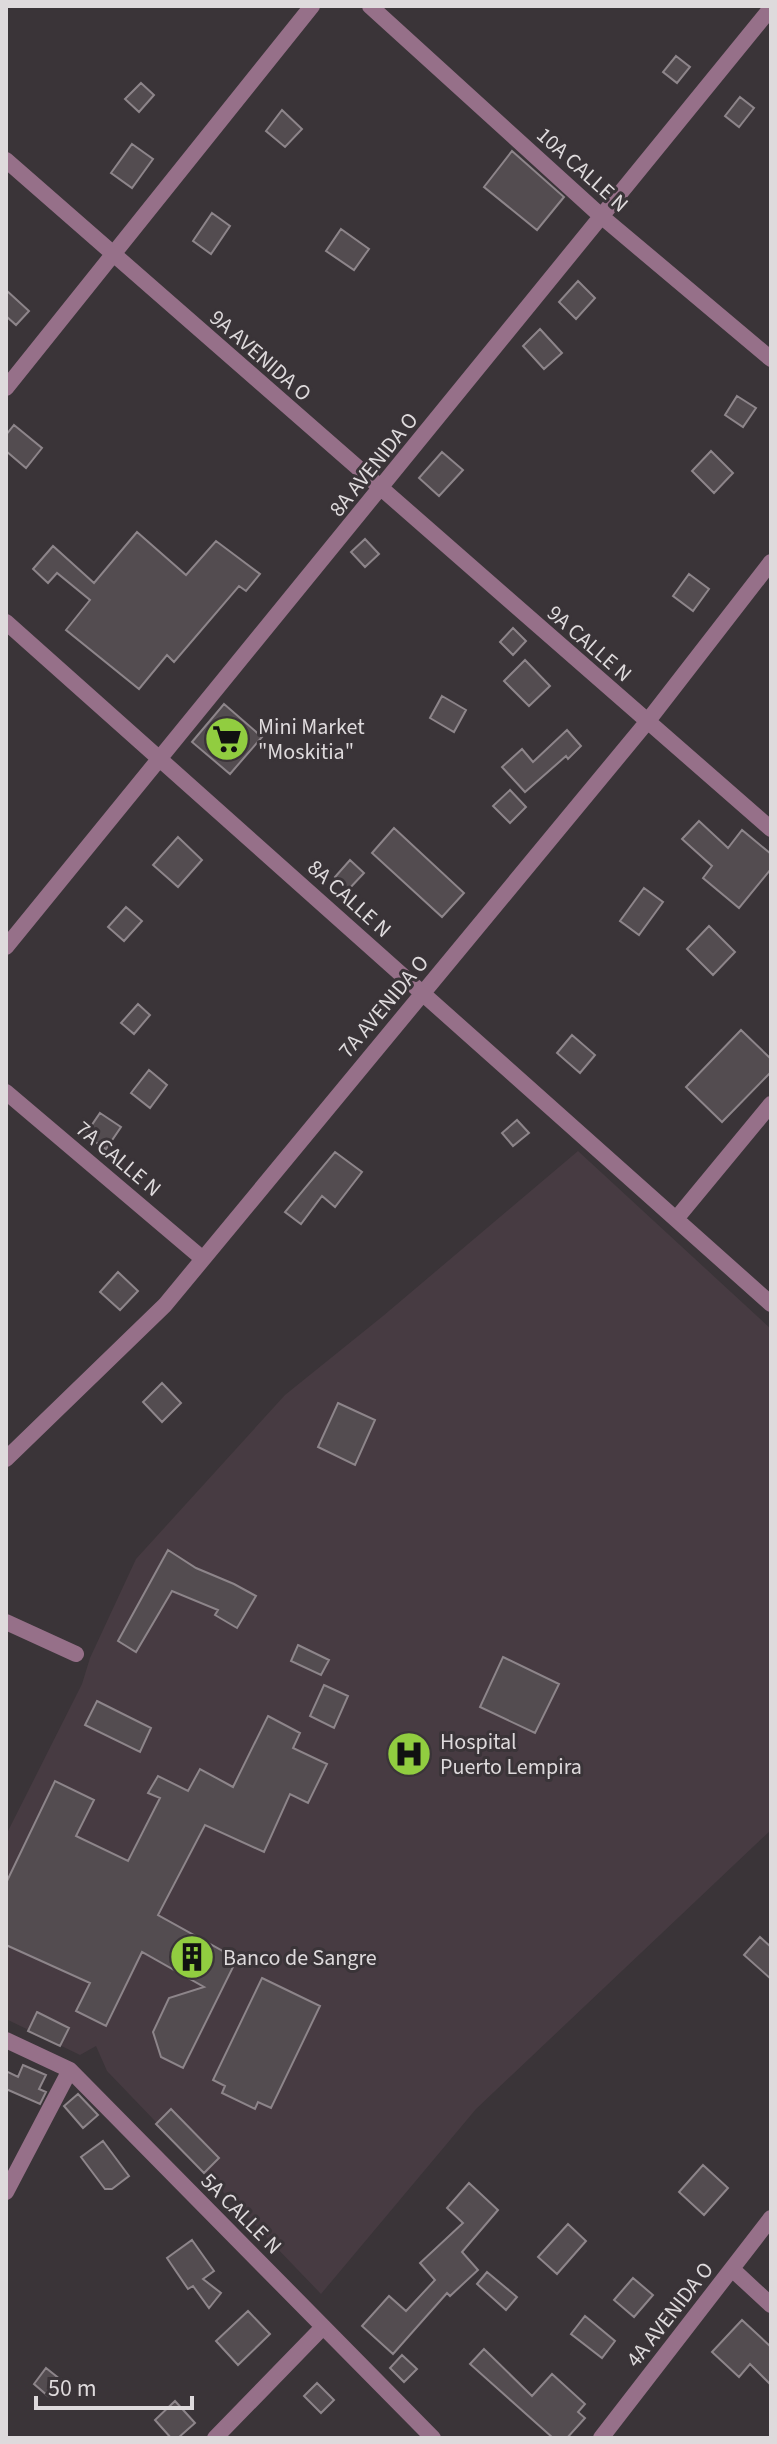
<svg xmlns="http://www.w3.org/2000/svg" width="777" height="2444" font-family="'Source Sans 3',sans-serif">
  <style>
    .built { fill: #473b42 }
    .building { fill: #534c50; stroke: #8d858a; stroke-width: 2 }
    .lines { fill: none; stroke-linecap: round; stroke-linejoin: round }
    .street { stroke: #967089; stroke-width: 16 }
    .labels { text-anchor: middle; stroke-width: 6; stroke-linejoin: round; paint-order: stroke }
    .street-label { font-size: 22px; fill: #dedadc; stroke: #3a3438 }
    .poi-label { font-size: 22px; fill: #dedadc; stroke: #3a3438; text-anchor: start }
  </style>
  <rect width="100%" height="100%" fill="#3a3438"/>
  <path class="built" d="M 578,1151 L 771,1329 L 771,1830 L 476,2109 L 321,2294 L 107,2071 L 96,2046 L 80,2055 L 6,2019 L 6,1835 L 82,1684 L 90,1658 L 136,1559 L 285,1395 L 383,1316 Z"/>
  <path class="building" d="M 676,56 L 690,67 L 677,83 L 663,72 Z
    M 141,83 L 154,95 L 139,112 L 125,99 Z
    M 740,97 L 754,108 L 739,127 L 725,116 Z
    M 282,110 L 302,129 L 285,147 L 266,131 Z
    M 132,144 L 153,159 L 132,188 L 111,173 Z
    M 512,151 L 564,197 L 537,230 L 484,187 Z
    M 212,213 L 230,226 L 211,254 L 193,241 Z
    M 341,229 L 369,249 L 354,270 L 326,251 Z
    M 578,281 L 595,298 L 576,319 L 559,302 Z
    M 6,290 L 29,311 L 16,325 L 6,316 Z
    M 540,329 L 562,353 L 544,369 L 523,346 Z
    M 737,396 L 756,408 L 743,427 L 725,415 Z
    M 14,425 L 42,448 L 26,468 L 6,451 L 6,435 Z
    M 711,451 L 733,473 L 714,493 L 692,471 Z
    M 442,452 L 463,470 L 439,496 L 419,478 Z
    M 137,532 L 186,575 L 216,541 L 260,574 L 246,591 L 239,586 L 174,662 L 167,655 L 139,689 L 66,630 L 90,600 L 57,573 L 48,583 L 33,569 L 53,546 L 94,583 Z
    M 365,539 L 379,554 L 365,567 L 351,552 Z
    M 689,574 L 709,589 L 693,611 L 673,596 Z
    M 513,628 L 526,641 L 513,655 L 500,642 Z
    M 525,660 L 550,686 L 529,706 L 504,681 Z
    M 442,696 L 466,710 L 454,732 L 430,718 Z
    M 224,704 L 262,737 L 230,774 L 192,742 Z
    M 567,730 L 581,746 L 568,759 L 566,756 L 525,792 L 502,767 L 522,749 L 533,762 Z
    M 510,790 L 526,807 L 510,823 L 493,806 Z
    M 699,821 L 728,848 L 742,830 L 771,854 L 771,869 L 739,908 L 703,878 L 712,866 L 682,839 Z
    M 394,828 L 464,893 L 442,917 L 372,853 Z
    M 178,837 L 202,860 L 178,887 L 153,865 Z
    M 350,860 L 364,873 L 348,890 L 335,877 Z
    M 644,888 L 663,902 L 639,935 L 620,921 Z
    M 126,907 L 142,921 L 124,941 L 108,927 Z
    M 709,926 L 735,952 L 713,975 L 687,949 Z
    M 138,1004 L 150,1015 L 134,1034 L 121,1023 Z
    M 741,1030 L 771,1059 L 771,1072 L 722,1122 L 686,1087 Z
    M 572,1035 L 595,1055 L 580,1073 L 557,1053 Z
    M 149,1070 L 167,1085 L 150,1108 L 131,1093 Z
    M 100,1113 L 121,1127 L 106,1149 L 85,1135 Z
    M 517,1120 L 529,1133 L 513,1146 L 502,1133 Z
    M 335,1152 L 362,1172 L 335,1207 L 322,1196 L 301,1224 L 285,1212 Z
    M 118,1272 L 138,1291 L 120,1310 L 100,1292 Z
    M 162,1383 L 181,1403 L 162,1422 L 143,1402 Z
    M 338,1403 L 375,1420 L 355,1465 L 318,1447 Z
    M 168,1550 L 196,1568 L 234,1584 L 256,1596 L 237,1628 L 215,1615 L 218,1610 L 172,1591 L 136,1652 L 118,1641 Z
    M 298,1645 L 329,1660 L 321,1675 L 291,1661 Z
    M 503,1657 L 559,1684 L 535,1733 L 480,1707 Z
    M 324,1685 L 348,1696 L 334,1728 L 310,1716 Z
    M 97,1701 L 151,1728 L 140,1752 L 85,1725 Z
    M 268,1716 L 300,1733 L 293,1748 L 327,1764 L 308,1803 L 290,1794 L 264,1852 L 205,1825 L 158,1915 L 237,1959 L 183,2068 L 161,2057 L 153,2032 L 169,1998 L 204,1987 L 142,1952 L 106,2026 L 76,2011 L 90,1983 L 6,1945 L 6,1883 L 55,1781 L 94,1800 L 76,1836 L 128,1861 L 160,1798 L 148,1793 L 158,1776 L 188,1791 L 200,1769 L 233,1787 Z
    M 760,1937 L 771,1947 L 771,1979 L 744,1955 Z
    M 262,1978 L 320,2006 L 271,2108 L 258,2102 L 255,2109 L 222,2093 L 225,2086 L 213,2080 Z
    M 37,2012 L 69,2028 L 60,2046 L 28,2031 Z
    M 23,2065 L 46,2075 L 39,2089 L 46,2092 L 40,2104 L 6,2089 L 6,2071 L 18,2077 Z
    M 78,2094 L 98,2115 L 83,2128 L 64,2106 Z
    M 171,2109 L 219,2158 L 204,2173 L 156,2124 Z
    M 103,2141 L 129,2176 L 112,2189 L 105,2189 L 81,2157 Z
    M 703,2165 L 728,2188 L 704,2215 L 679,2192 Z
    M 469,2183 L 498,2210 L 462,2252 L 478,2270 L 450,2296 L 447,2293 L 393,2354 L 362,2326 L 389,2296 L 406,2311 L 435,2280 L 420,2263 L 463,2223 L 447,2208 Z
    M 568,2224 L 586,2241 L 557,2274 L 538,2257 Z
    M 192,2240 L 214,2271 L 203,2279 L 221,2293 L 209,2308 L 193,2286 L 188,2289 L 167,2258 Z
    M 487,2272 L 517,2297 L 506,2310 L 477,2284 Z
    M 633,2278 L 653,2295 L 634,2317 L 614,2300 Z
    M 248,2311 L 270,2334 L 238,2365 L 216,2341 Z
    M 585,2316 L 615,2341 L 602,2358 L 571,2334 Z
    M 742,2320 L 771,2347 L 771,2385 L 750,2364 L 739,2377 L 712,2352 Z
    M 484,2349 L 532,2396 L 552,2374 L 585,2404 L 578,2412 L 585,2418 L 567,2438 L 553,2438 L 470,2364 Z
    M 402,2355 L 417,2369 L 404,2382 L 390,2368 Z
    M 46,2368 L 61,2380 L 48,2396 L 34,2384 Z
    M 317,2383 L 334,2400 L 321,2413 L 304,2396 Z
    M 175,2401 L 195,2423 L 178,2438 L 171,2438 L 155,2420 Z"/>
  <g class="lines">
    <path class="street" d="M 370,6 L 601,216 L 771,359
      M 6,160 L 771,829
      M 6,388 L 312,6
      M 6,622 L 771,1304
      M 6,947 L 771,8
      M 6,1092 L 203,1259
      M 676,1219 L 771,1104
      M 6,1459 L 165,1305 L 647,722 L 771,562
      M 6,1622 L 76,1654
      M 6,2040 L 70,2070 L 433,2438
      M 6,2192 L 70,2070
      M 732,2269 L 771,2305
      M 215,2438 L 323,2327
      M 601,2438 L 771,2218"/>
  </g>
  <defs>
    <g id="supermarket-disc" transform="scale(2.3)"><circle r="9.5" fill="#91cd40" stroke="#3a3438"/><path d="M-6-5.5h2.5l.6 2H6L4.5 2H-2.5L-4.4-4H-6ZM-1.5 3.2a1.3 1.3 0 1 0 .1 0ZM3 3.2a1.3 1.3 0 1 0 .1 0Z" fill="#111"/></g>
    <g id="hospital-disc" transform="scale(2.3)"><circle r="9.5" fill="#91cd40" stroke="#3a3438"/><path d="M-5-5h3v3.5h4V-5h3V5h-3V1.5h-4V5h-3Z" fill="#111"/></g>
    <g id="building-disc" transform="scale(2.3)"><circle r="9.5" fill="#91cd40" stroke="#3a3438"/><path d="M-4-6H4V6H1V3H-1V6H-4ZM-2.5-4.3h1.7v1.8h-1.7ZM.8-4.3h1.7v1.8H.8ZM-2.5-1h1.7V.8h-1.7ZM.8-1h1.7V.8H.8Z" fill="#111"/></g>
  </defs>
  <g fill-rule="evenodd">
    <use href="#supermarket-disc" x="227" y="739"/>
    <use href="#hospital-disc" x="409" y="1754"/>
    <use href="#building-disc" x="192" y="1957"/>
  </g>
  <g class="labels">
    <g class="street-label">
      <text transform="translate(583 169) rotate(42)" y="8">10A CALLE N</text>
      <text transform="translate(261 355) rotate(41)" y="8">9A AVENIDA O</text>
      <text transform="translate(373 464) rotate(-51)" y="8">8A AVENIDA O</text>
      <text transform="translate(590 643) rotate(41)" y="8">9A CALLE N</text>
      <text transform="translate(350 898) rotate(42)" y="8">8A CALLE N</text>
      <text transform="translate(383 1006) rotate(-50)" y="8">7A AVENIDA O</text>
      <text transform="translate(119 1158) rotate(40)" y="8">7A CALLE N</text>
      <text transform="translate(242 2213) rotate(45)" y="8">5A CALLE N</text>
      <text transform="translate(669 2314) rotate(-52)" y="8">4A AVENIDA O</text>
    </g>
    <g class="poi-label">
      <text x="258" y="734">Mini Market<tspan x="258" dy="25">"Moskitia"</tspan></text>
      <text x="440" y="1749">Hospital<tspan x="440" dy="25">Puerto Lempira</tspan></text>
      <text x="223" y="1965">Banco de Sangre</text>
    </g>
  </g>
  <rect width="777" height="2444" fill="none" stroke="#dedadc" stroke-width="16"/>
  <path d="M36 2396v12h156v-12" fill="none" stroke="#dedadc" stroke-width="4"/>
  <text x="48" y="2396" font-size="24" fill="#dedadc" stroke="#3a3438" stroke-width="6" paint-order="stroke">50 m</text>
</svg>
